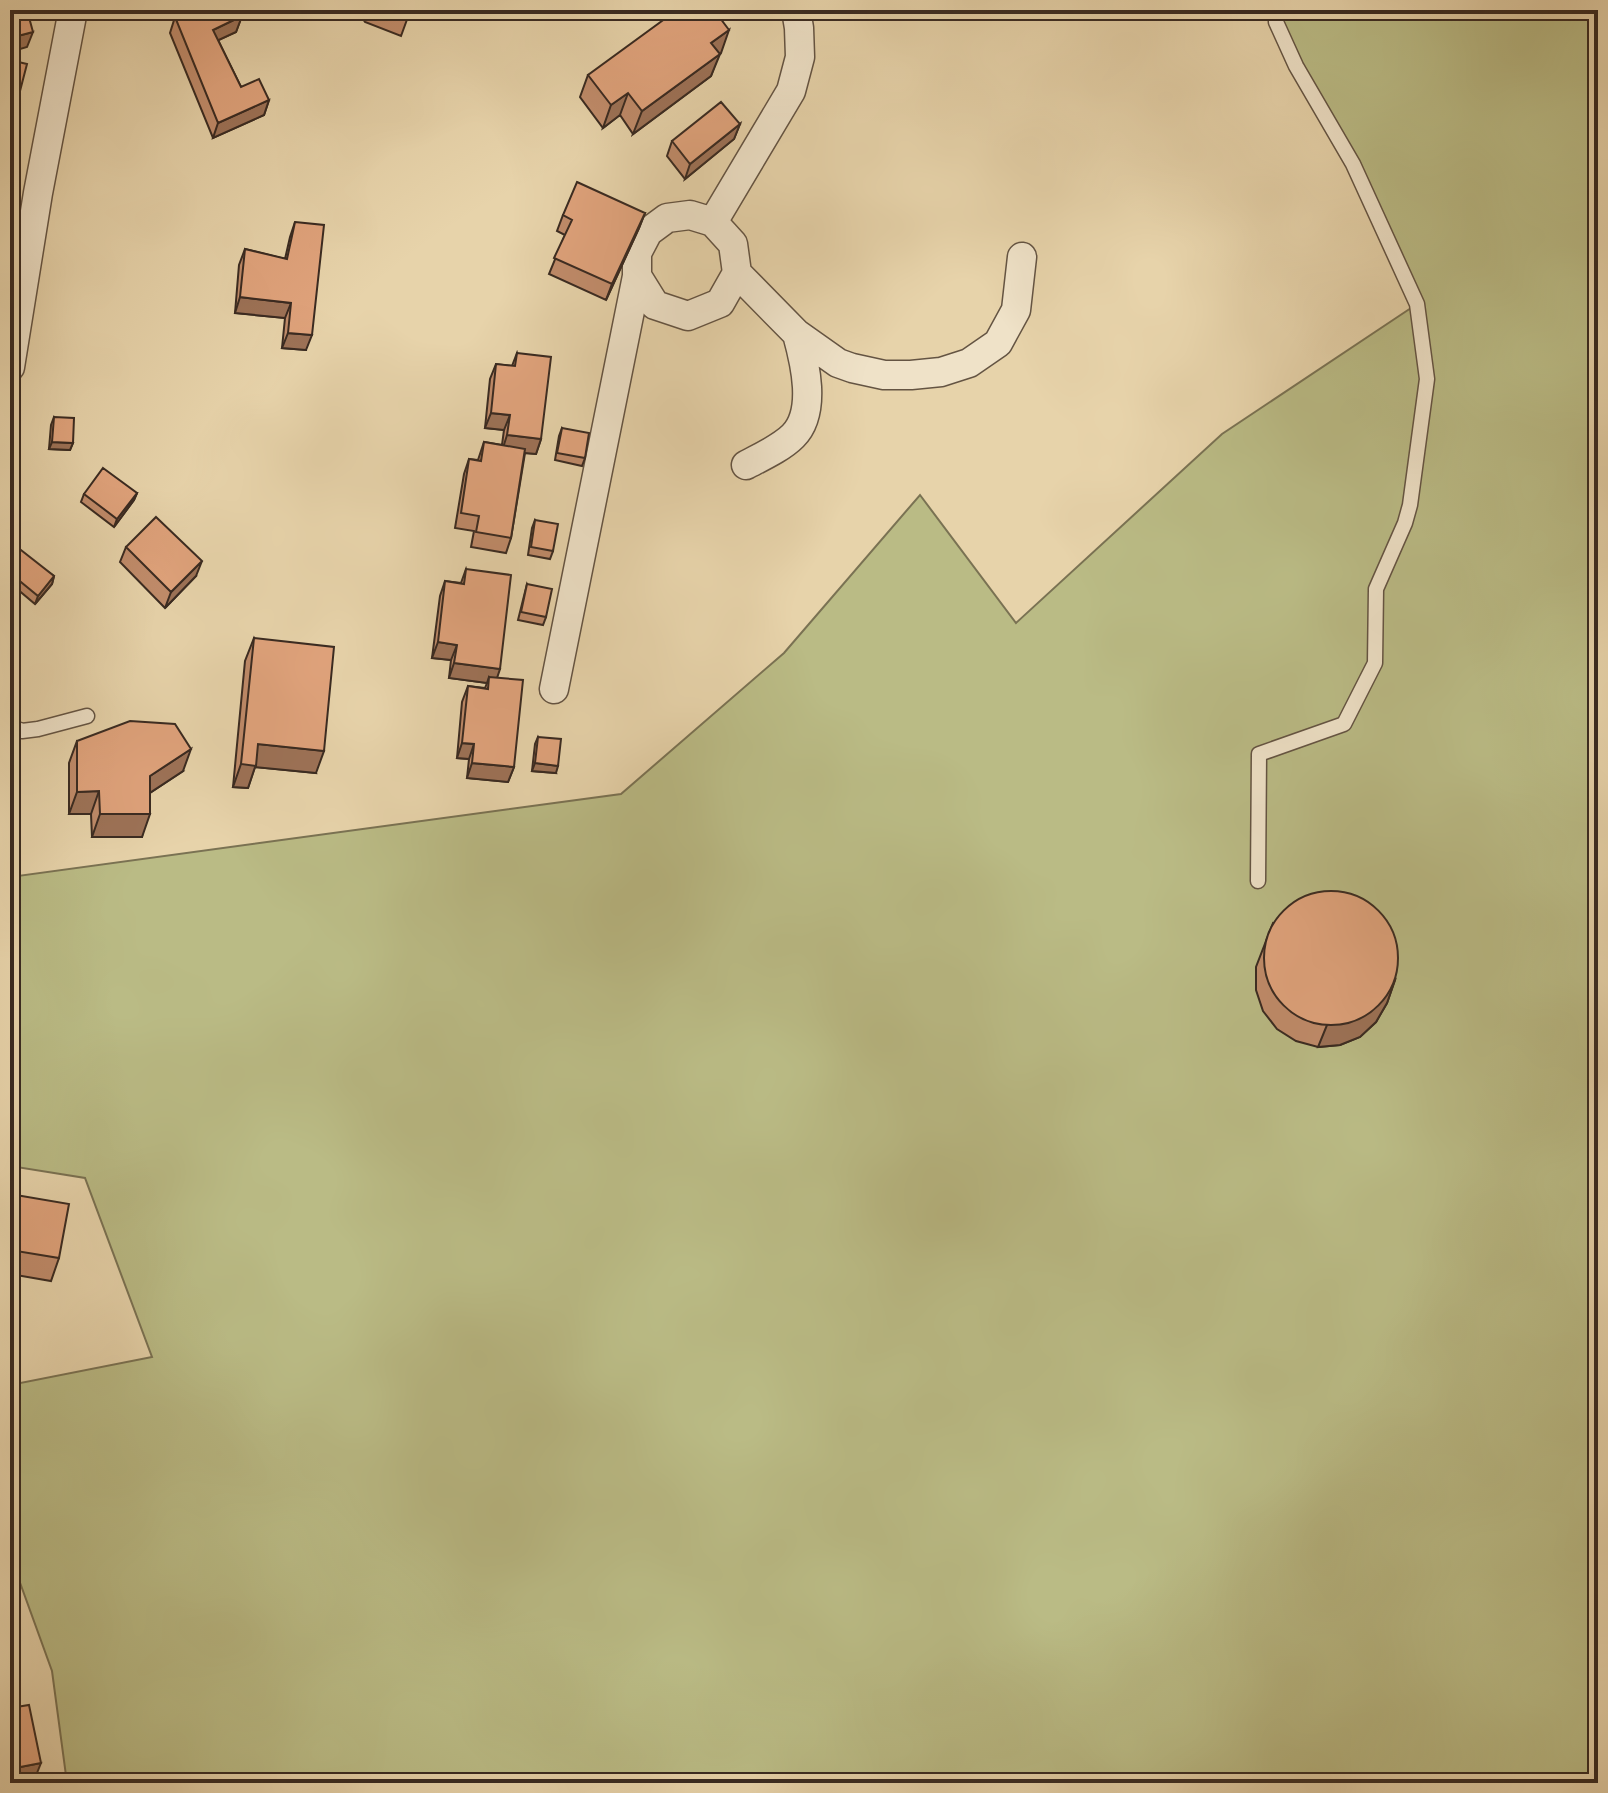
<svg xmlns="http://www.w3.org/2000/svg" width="1608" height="1793" font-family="'IM FELL French Canon',serif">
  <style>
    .green { fill: #babb85; stroke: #7a7253; stroke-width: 2 }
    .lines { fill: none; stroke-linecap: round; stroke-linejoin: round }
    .service-casing { stroke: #645443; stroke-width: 17 }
    .minor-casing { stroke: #645443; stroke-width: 31 }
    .service { stroke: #efe2c8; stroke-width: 14 }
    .minor { stroke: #efe2c8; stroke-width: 28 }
    .wall { fill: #c18c6b; stroke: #392a21; stroke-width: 2 }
    .shaded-wall { fill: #9d7257; stroke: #392a21; stroke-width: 2 }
    .building { fill: #e0a37c; stroke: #392a21; stroke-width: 2 }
  </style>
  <rect width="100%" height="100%" fill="#e7d3aa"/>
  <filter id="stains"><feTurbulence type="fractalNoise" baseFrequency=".0025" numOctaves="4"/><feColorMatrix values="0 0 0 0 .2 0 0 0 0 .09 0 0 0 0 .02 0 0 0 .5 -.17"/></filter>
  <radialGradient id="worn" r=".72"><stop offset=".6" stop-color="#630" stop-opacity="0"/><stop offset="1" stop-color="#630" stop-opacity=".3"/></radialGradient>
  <path class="green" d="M 1277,10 L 1598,10 L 1598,1783 L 67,1783 L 52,1671 L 10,1555 L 10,1385 L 152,1357 L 85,1178 L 10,1166 L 10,877 L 621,794 L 784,653 L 920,495 L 1016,623 L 1222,434 L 1417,304 Z"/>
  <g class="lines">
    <g class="service-casing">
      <path id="service" d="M 10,726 L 22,731 L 38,729 L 87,716
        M 1258,881 L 1259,754 L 1344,724 L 1375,663 L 1376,589 L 1405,523 L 1410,505 L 1427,379 L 1417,304 L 1353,164 L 1296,66 L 1276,22 L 1276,10"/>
    </g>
    <g class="minor-casing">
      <path id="minor" d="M 690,215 L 713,222 L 733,244 L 737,273 L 720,303 L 688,316 L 655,305 L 637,276 L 637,253 L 648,232 L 667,218 Z
        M 713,222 L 791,91 L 800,57 L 799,28 L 796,10
        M 737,273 L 797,334 L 838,363 L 852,368 L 884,375 L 911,375 L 941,372 L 969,363 L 998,343 L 1016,310 L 1022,257
        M 10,367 L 38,193 L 73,10
        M 746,465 C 761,457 781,448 793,436 C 817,412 805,363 797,334
        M 554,689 L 637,276"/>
    </g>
    <use href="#service" class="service"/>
    <use href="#minor" class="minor"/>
  </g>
  <path class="wall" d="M 357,10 L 408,10 L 409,14 L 401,36 L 365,22 Z
    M 242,16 L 236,32 L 218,40 L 241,87 L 269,100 L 264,115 L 213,138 L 170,33 L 175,17 Z
    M 721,53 L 719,54 L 711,76 L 633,134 L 620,115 L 603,128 L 580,97 L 588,75 Z
    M 10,60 L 20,91 L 15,106 L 10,105 Z
    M 740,124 L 734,139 L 685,179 L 667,156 L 672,141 Z
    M 645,213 L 639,228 L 606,300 L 549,274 L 565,235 L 557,231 L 563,215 Z
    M 295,222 L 306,350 L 282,348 L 285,318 L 235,313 L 239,265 L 245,249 L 285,259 L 290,237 Z
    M 517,353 L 541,439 L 536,454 L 525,453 L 511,538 L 506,553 L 471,547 L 474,531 L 455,528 L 464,474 L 469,459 L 478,460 L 484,442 L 502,445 L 504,430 L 485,428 L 490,379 L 496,364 L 512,366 Z
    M 54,417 L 73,443 L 70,450 L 49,449 L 51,425 Z
    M 562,428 L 585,458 L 582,466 L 555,460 L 559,436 Z
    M 137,493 L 134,500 L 114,527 L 81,502 L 84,494 Z
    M 535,520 L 553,551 L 550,559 L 528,555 L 532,528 Z
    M 10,546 L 54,576 L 52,584 L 35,604 L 10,583 Z
    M 126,547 L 196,576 L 165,608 L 120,562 Z
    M 466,569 L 497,678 L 514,767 L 508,782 L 467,778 L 469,759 L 457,758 L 462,702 L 468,686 L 485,688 L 487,683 L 449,678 L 451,660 L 432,658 L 440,596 L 445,581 L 461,583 Z
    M 527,584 L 546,617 L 543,625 L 518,620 Z
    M 254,638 L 316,773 L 255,767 L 248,788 L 233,787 L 245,661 Z
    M 538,737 L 556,773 L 532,771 L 535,744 Z
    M 77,741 L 183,771 L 150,793 L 142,837 L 92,837 L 91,814 L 69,814 L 69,763 Z
    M 1273,923 L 1395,980 L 1387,1003 L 1376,1022 L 1360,1037 L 1340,1045 L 1318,1047 L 1296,1041 L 1277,1029 L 1263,1011 L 1256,990 L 1256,967 Z
    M 10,1194 L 59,1258 L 51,1281 L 10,1274 Z"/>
  <path class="shaded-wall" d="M 242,16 L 236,32 L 208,45 L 213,30 Z
    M 729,30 L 721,53 L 703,65 L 711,43 Z
    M 33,32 L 27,47 L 10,52 L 10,38 Z
    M 720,54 L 711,76 L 633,134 L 642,111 Z
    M 628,93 L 620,115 L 603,128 L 611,105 Z
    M 269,100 L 264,115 L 213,138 L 218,123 Z
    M 740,124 L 734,139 L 685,179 L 690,164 Z
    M 645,213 L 639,228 L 606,300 L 612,284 Z
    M 240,297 L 291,303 L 285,318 L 235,313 Z
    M 288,333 L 312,335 L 306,350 L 282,348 Z
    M 491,413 L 510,415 L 504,430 L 485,428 Z
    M 507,435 L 541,439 L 536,454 L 502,451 Z
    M 52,442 L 73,443 L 70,450 L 49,449 Z
    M 137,493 L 134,500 L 114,527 L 117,519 Z
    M 202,561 L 196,576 L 165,608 L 171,592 Z
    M 54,576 L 52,584 L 35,604 L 38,596 Z
    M 438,642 L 457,645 L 451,660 L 432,658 Z
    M 454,663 L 500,669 L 495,684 L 489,677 L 487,683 L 449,678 Z
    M 462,743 L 474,744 L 469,759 L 457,758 Z
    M 258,744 L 324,751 L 316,773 L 255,767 L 248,788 L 233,787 L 241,764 Z
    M 191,749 L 183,771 L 142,798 L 150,776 Z
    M 472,763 L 514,767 L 508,782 L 467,778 Z
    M 535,763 L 558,766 L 556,773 L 532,771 Z
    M 99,791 L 91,814 L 69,814 L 77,792 Z
    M 100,814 L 150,814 L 142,837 L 92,837 Z
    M 1395,980 L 1387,1003 L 1376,1022 L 1360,1037 L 1340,1045 L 1318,1047 L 1327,1025 Z
    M 14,1677 L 10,1689 L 10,1678 Z
    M 41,1763 L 35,1778 L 10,1783 L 10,1769 Z"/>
  <path class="building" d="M 10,10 L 27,10 L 33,32 L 10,38 Z
    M 191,10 L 239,10 L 242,16 L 213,30 L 241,87 L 259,79 L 269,100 L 218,123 L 175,17 Z
    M 677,10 L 714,10 L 729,30 L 711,43 L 720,54 L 642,111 L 628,93 L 611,105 L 588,75 Z
    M 10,60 L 27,64 L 20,91 L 10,88 Z
    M 721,102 L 740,124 L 690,164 L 672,141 Z
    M 577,182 L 645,213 L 612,284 L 554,258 L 572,220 L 563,215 Z
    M 295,222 L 324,225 L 312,335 L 288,333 L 291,303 L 240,297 L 245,249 L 287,259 Z
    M 517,353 L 551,357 L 541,439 L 507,435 L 510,415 L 491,413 L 496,364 L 515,366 Z
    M 54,417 L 74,418 L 73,443 L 52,442 Z
    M 562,428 L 589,433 L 585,458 L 557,453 Z
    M 484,442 L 525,449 L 511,538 L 476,532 L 479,516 L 461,513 L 469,459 L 481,461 Z
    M 103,468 L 137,493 L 117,519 L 84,494 Z
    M 156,517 L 202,561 L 171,592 L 126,547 Z
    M 535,520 L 558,524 L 553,551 L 531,547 Z
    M 12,543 L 54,576 L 38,596 L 10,573 L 10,546 Z
    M 466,569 L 511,575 L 500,669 L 454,663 L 457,645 L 438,642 L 445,581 L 464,584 Z
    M 527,584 L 552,589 L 546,617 L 521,612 Z
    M 254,638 L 334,647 L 324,751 L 258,744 L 256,766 L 241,764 Z
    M 489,677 L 523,680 L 514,767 L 472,763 L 474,744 L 462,743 L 468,686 L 488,689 Z
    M 130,721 L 175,724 L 191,749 L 150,776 L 150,814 L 100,814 L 99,791 L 77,792 L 77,741 Z
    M 538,737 L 561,739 L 558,766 L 535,763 Z
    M1264 958a67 67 0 1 1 134 0a67 67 0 1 1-134 0Z
    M 10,1194 L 69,1204 L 59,1258 L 10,1250 Z
    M 10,1661 L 14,1677 L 10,1678 Z
    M 29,1705 L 41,1763 L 10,1769 L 10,1708 Z"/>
  <rect width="1608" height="1793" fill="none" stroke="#e7d3aa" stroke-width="40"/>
  <rect x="12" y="12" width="1584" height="1769" fill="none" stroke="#392a21" stroke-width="4"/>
  <rect x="20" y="20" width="1568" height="1753" fill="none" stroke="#392a21" stroke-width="2"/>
  <rect width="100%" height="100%" filter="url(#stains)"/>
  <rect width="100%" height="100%" fill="url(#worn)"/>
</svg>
